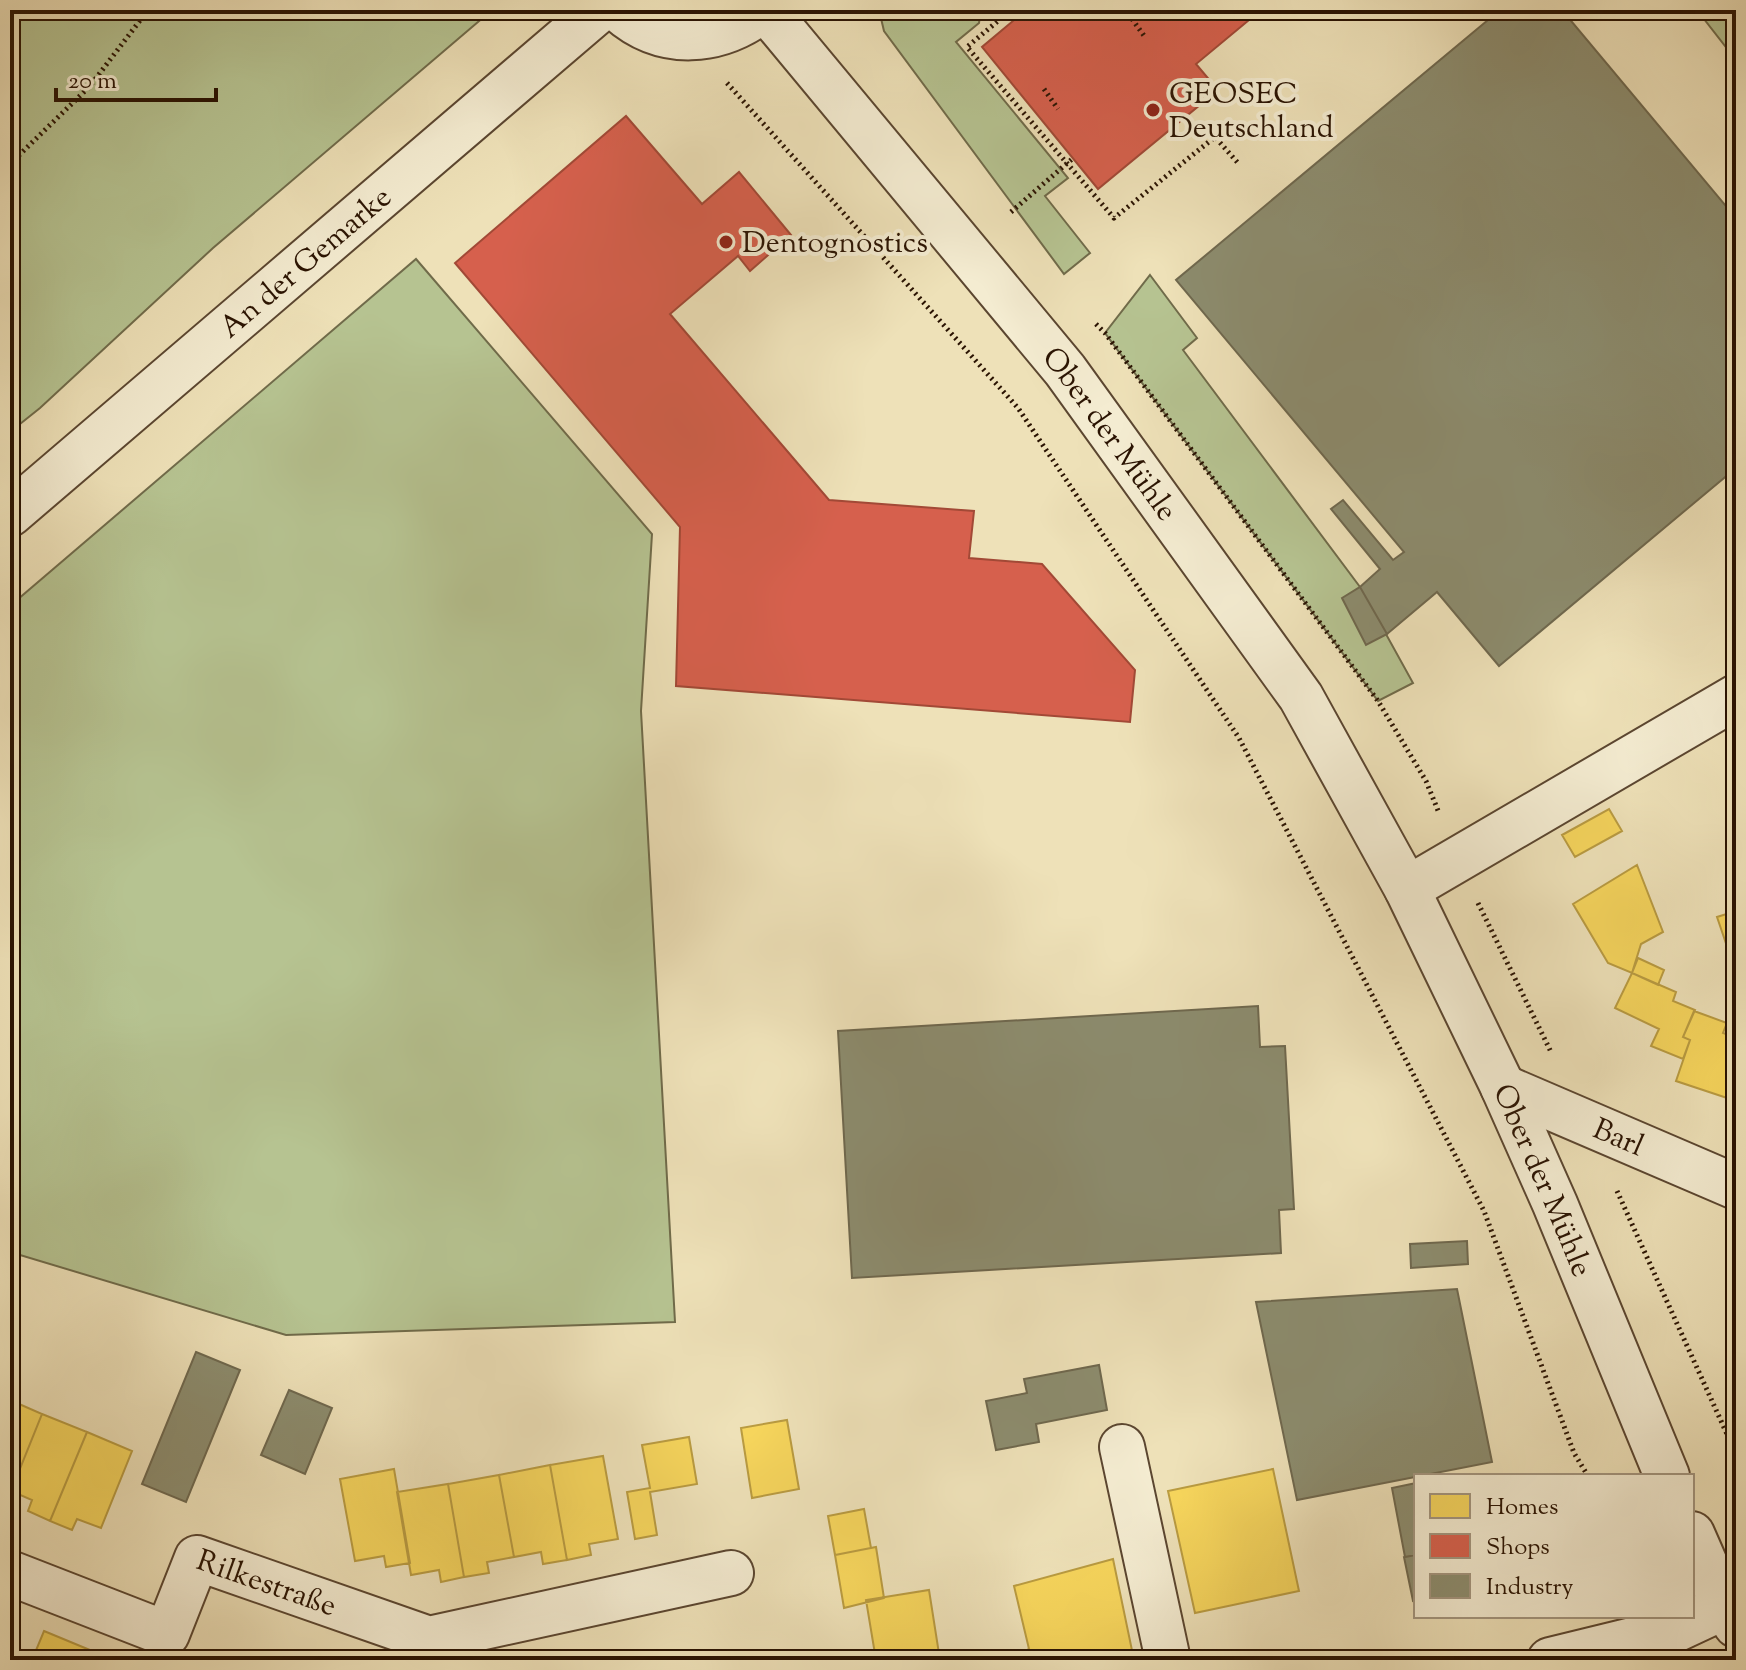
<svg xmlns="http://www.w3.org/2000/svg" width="1746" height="1670" font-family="'Sorts Mill Goudy',serif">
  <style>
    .green { fill: #b6c391; stroke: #706b4a; stroke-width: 2 }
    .homes { fill: #f6d55c; stroke: #b99b41; stroke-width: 2 }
    .shops { fill: #d6604d; stroke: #a24936; stroke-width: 2 }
    .industry { fill: #8c8c6e; stroke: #6f684e; stroke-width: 2 }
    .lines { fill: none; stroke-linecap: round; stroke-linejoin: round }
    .minor-casing { stroke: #5b4630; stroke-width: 48 }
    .path { stroke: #2a1302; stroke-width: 5; stroke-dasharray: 2 4; stroke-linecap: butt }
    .minor { stroke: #f4ecd1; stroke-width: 44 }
    .path-bridge { stroke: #2a1302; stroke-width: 5; stroke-dasharray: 2 4; stroke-linecap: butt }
    .poi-dot { fill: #8f2418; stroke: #f4ecd1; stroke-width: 3 }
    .labels { text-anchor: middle; stroke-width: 8; stroke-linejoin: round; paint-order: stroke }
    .poi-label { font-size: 30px; fill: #2a1302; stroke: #f4ecd1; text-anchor: start }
    .street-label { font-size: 30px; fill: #2a1302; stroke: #f4ecd1 }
  </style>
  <rect width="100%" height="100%" fill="#eee1b8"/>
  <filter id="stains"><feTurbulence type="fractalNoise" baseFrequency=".0025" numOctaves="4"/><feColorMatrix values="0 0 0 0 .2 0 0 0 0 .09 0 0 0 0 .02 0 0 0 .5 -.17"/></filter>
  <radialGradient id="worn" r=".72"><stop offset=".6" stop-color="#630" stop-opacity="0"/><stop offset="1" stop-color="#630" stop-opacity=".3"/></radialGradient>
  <path class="green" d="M 10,10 L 492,10 L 213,248 L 40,408 L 10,432 Z
    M 879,10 L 981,10 L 979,23 L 956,42 L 1068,178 L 1045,196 L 1090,253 L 1064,274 L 884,31 Z
    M 1697,10 L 1736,10 L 1736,60 Z
    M 416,259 L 652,534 L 641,711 L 675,1322 L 286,1335 L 10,1252 L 10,606 Z
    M 1150,275 L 1197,338 L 1183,350 L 1360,587 L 1413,683 L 1378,701 L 1105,333 Z"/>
  <path class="homes" d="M 1609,809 L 1622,831 L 1575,857 L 1562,835 Z
    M 1637,865 L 1663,932 L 1641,944 L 1632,973 L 1608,963 L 1573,904 Z
    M 1736,911 L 1736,970 L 1735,970 L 1717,917 Z
    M 1638,958 L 1664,970 L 1658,985 L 1632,973 Z
    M 1632,973 L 1676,992 L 1673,1001 L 1695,1010 L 1683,1037 L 1690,1040 L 1683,1059 L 1651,1046 L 1659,1029 L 1615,1008 Z
    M 1694,1011 L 1727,1023 L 1723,1033 L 1736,1038 L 1736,1075 L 1727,1098 L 1676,1081 L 1690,1040 L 1683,1037 Z
    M 10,1400 L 42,1414 L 11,1491 L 10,1491 Z
    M 42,1414 L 87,1432 L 50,1521 L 28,1511 L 32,1500 L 11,1491 Z
    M 787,1420 L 799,1489 L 752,1498 L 741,1428 Z
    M 87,1432 L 132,1451 L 101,1528 L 77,1519 L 72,1530 L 50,1521 Z
    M 689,1437 L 697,1484 L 650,1492 L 657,1535 L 635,1539 L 627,1492 L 650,1488 L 642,1445 Z
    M 603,1456 L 618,1539 L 589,1544 L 591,1555 L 567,1560 L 550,1465 Z
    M 550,1465 L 567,1560 L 543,1564 L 541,1552 L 514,1557 L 499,1475 Z
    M 394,1469 L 410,1563 L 386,1567 L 384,1556 L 355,1561 L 340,1479 Z
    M 1273,1469 L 1299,1591 L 1195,1613 L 1168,1491 Z
    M 499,1475 L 514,1557 L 487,1562 L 489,1573 L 464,1577 L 448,1484 Z
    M 448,1484 L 464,1577 L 441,1582 L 439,1570 L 411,1575 L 397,1492 Z
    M 864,1509 L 871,1548 L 835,1555 L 828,1516 Z
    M 876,1547 L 884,1598 L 844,1608 L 835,1555 Z
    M 1113,1559 L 1134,1660 L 1035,1660 L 1029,1649 L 1014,1586 Z
    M 929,1590 L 940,1660 L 876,1660 L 866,1600 Z
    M 44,1631 L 114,1660 L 32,1660 Z
    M 1029,1649 L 1035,1660 L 1010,1660 Z"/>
  <path class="shops" d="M 1026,10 L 1261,10 L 1196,64 L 1218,90 L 1098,189 L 982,47 Z
    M 626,116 L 702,204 L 739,172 L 791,235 L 750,271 L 738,256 L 670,314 L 829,500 L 974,511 L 969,558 L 1042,564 L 1135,670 L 1130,722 L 676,686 L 680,527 L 455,263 Z"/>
  <path class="industry" d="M 1500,10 L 1562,10 L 1736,218 L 1736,468 L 1499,666 L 1437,592 L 1387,634 L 1360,587 L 1380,569 L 1331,509 L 1343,500 L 1393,560 L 1404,552 L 1176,280 Z
    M 1360,587 L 1387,634 L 1366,645 L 1342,598 Z
    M 1258,1006 L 1260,1047 L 1285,1046 L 1294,1209 L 1279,1210 L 1281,1253 L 852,1278 L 838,1031 Z
    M 1467,1241 L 1468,1264 L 1411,1268 L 1410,1244 Z
    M 1457,1289 L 1492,1462 L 1297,1500 L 1256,1302 Z
    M 196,1352 L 240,1370 L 186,1502 L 142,1484 Z
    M 1099,1365 L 1107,1410 L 1036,1424 L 1039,1442 L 996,1450 L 986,1401 L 1027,1393 L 1024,1379 Z
    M 289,1390 L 332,1408 L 305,1474 L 261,1455 Z
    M 1416,1483 L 1416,1555 L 1405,1557 L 1392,1488 Z
    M 1416,1555 L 1416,1600 L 1413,1601 L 1404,1557 Z"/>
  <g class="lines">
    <g class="minor-casing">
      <g id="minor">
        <path d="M 619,10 C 663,49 719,44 763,10"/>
        <path id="s1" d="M 766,10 L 1065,370 L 1301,697 L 1407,889 L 1503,1087 L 1555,1204 L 1667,1476"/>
        <path id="s2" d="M 10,514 L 599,10"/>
        <path d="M 1407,889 L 1736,697"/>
        <path id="s3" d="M 1503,1087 L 1736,1187"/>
        <path d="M 1122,1447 L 1168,1660"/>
        <path d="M 1692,1534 L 1724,1607 L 1736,1625"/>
        <path id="s4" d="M 10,1573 L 167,1634 L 197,1558 L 429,1639 L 731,1573"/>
        <path d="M 1550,1660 L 1677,1629 L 1724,1607"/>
      </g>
    </g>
    <path class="path" d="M 1011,10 L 967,47 L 1114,218 L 1215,137 L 1238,163
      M 1132,19 L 1145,37
      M 727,83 L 1018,408 L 1239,738 L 1484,1211 L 1574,1453 L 1588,1476
      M 1044,89 L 1058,109
      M 10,164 L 90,86 L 148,10
      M 1096,324 L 1105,333 L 1378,701 L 1426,781 L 1439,813
      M 1478,903 L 1551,1052
      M 1617,1191 L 1736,1454"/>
    <use href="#minor" class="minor"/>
    <path class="path-bridge" d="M 1011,212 L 1072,159"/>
  </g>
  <g class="poi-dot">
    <circle cx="1153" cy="110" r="8"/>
    <circle cx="726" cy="242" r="8"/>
  </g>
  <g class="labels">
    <g class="poi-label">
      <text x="1169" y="103">GEOSEC<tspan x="1169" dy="34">Deutschland</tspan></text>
      <text x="742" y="252">Dentognostics</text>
    </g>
    <g class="street-label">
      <text dy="10" stroke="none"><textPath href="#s2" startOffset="388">An der Gemarke</textPath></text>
      <text dy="10" stroke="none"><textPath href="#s1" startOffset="546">Ober der Mühle</textPath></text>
      <text dy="10" stroke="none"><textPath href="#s3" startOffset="126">Barl</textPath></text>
      <text dy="10" stroke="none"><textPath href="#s1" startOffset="1412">Ober der Mühle</textPath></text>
      <text dy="10" stroke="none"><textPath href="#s4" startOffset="324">Rilkestraße</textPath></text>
    </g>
  </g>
  <rect width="1746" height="1670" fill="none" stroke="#eee1b8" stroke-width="40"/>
  <rect x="12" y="12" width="1722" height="1646" fill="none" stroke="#2a1302" stroke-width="4"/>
  <rect x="20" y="20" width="1706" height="1630" fill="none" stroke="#2a1302" stroke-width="2"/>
  <rect x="1414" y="1474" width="280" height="144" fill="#f4ecd1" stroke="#a3957e" stroke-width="2"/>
  <rect x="1430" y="1494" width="40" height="24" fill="#f6d55c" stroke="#a3957e" stroke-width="2"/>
  <text x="1486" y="1514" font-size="24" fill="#2a1302">Homes</text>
  <rect x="1430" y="1534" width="40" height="24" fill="#d6604d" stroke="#a3957e" stroke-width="2"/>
  <text x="1486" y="1554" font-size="24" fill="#2a1302">Shops</text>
  <rect x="1430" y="1574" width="40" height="24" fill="#8c8c6e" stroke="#a3957e" stroke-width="2"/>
  <text x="1486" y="1594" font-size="24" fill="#2a1302">Industry</text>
  <path d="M56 88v12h160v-12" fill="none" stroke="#2a1302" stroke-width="4"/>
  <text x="68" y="88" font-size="24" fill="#2a1302" stroke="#f4ecd1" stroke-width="6" paint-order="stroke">20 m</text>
  <rect width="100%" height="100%" filter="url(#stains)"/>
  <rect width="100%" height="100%" fill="url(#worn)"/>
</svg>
